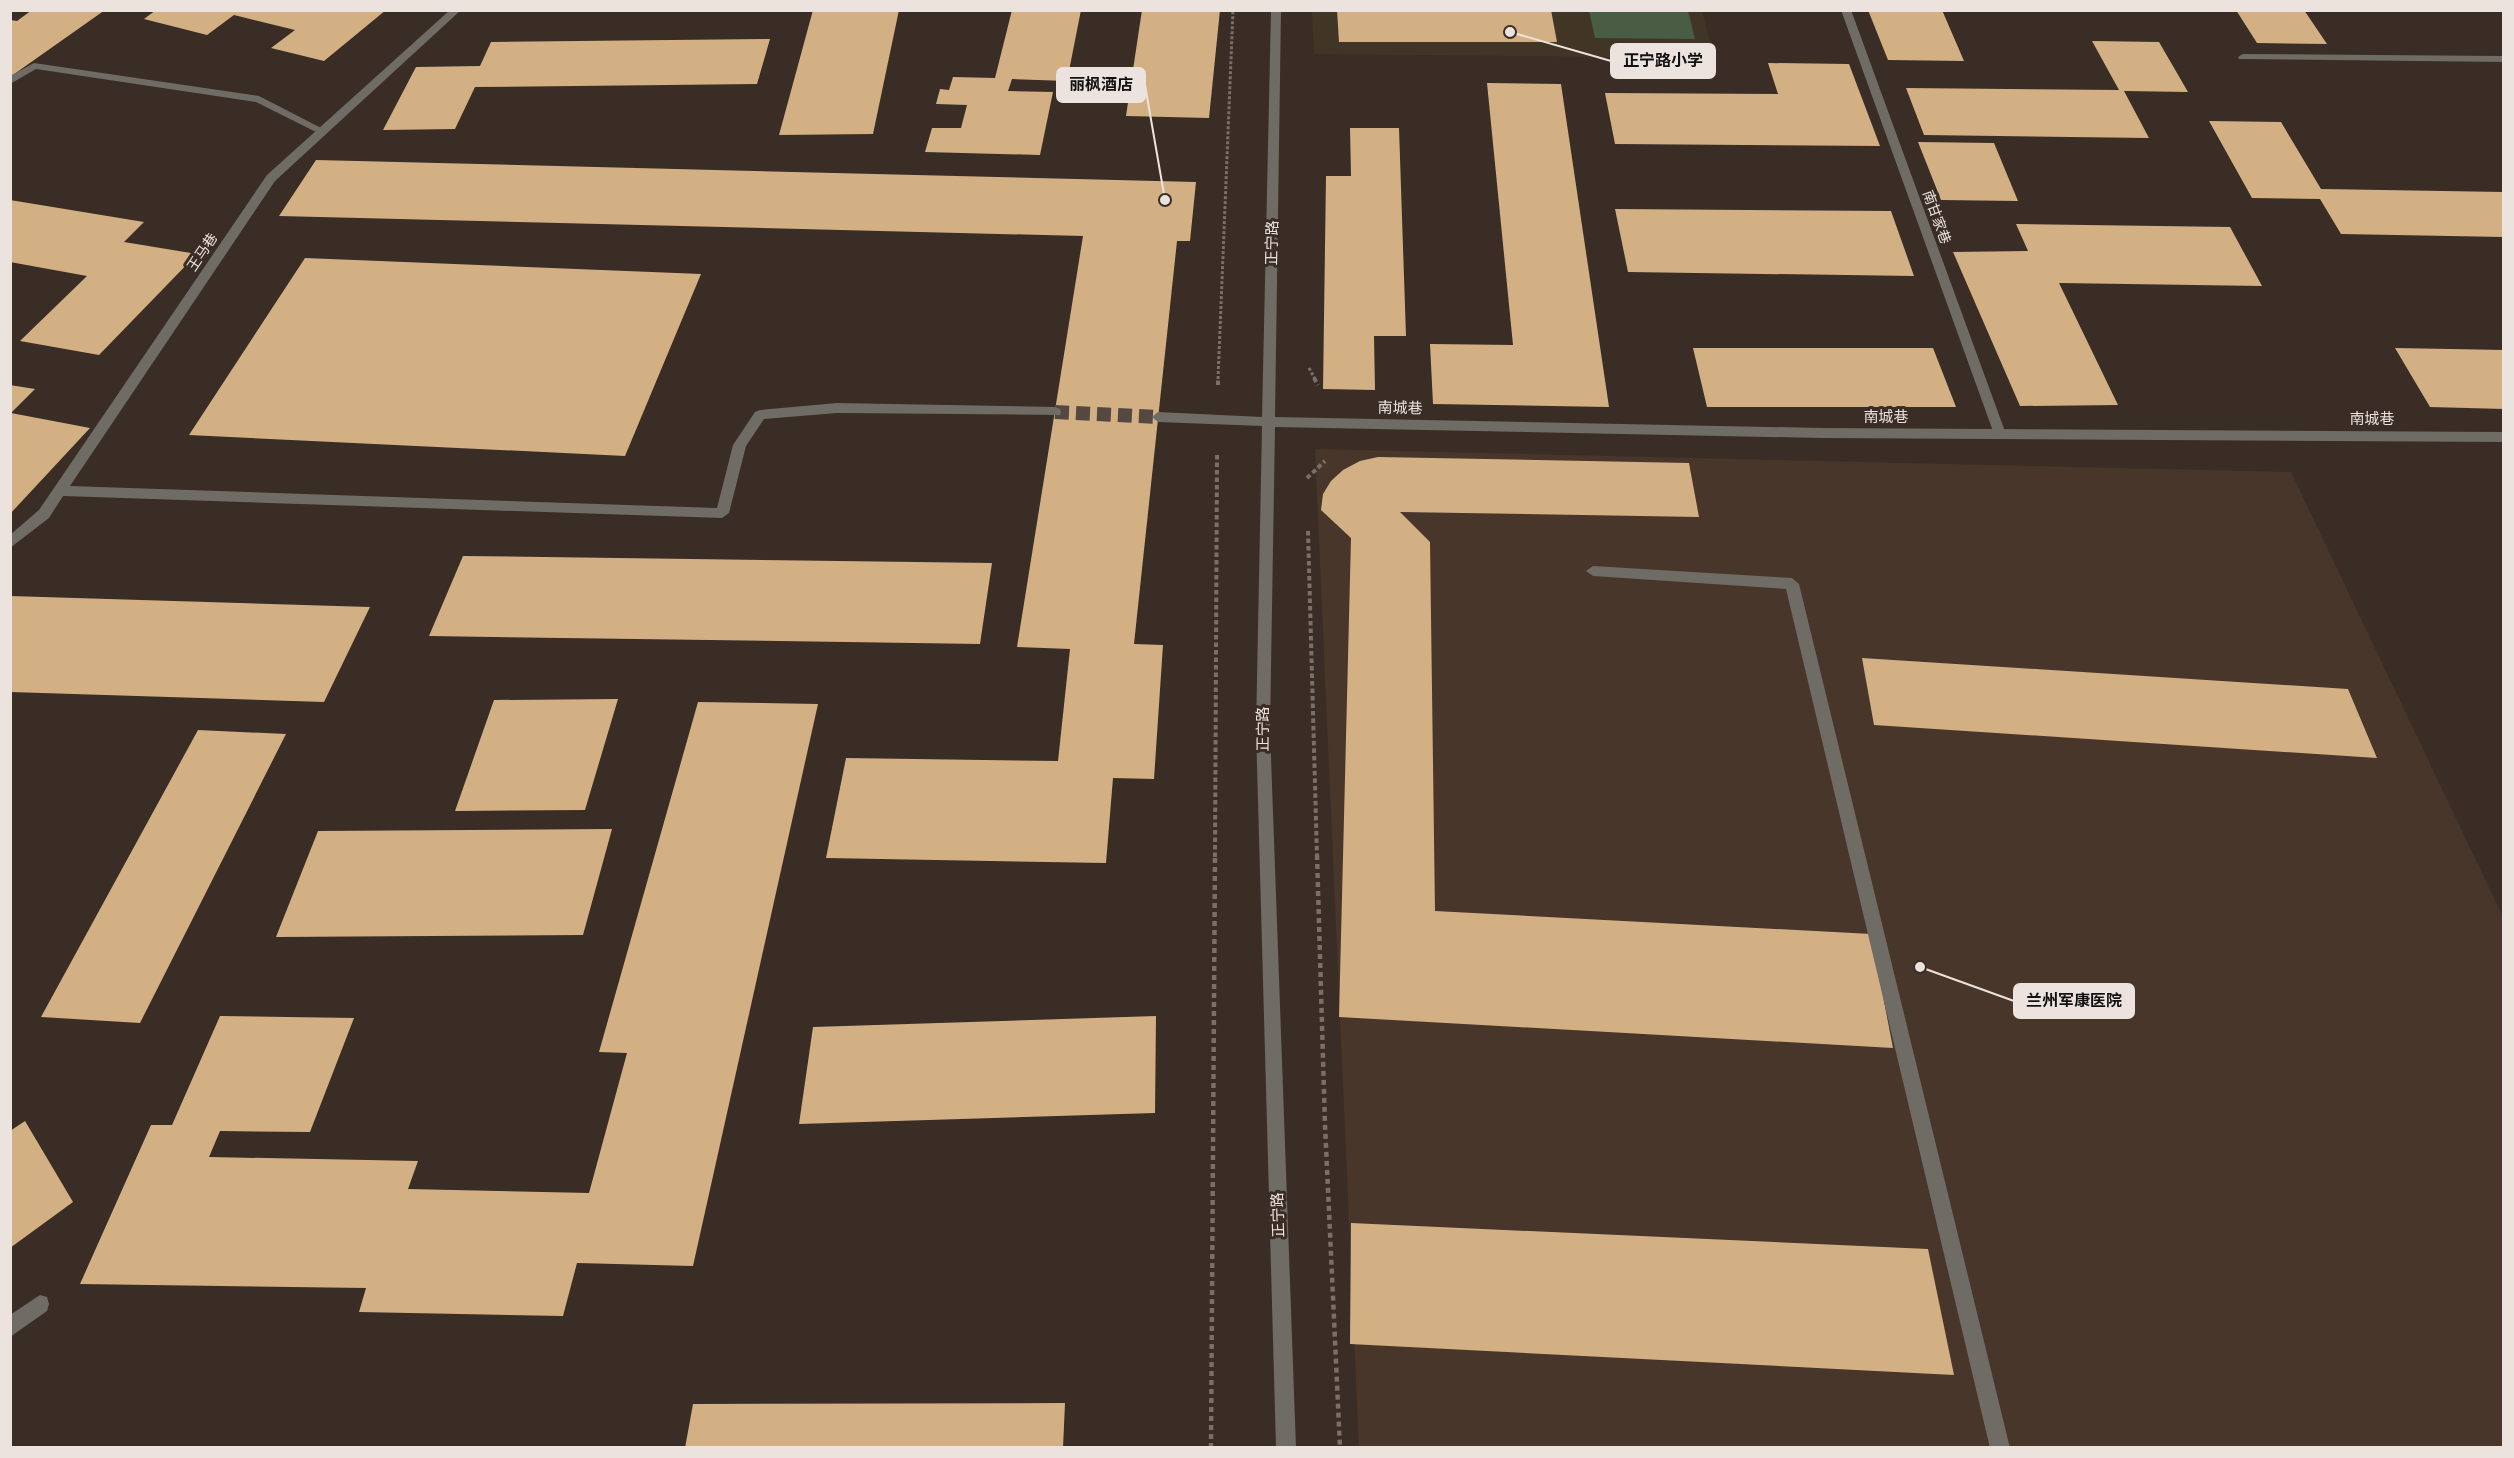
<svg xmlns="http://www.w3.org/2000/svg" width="2514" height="1458" font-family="'Source Sans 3','Noto Sans SC',sans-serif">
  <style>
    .built { fill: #48362b }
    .education { fill: #413626 }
    .green { fill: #495c44 }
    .building { fill: #d2b084 }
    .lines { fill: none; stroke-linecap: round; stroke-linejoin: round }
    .minor-tunnel { stroke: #554841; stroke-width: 14; stroke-dasharray: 14 7; stroke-linecap: butt }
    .path-far2 { stroke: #7b7069; stroke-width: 3; stroke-dasharray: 3 2; stroke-linecap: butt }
    .path-far1 { stroke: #7b7069; stroke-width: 4; stroke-dasharray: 4.5 3; stroke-linecap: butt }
    .path { stroke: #7b7069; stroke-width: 4.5; stroke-dasharray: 5 4; stroke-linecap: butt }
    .service { fill: #6f6b65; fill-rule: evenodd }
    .minor { fill: #6f6b65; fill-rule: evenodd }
    .labels { text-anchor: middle; stroke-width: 6; stroke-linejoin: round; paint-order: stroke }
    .far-street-label { font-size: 14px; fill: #ece3df; stroke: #3a2d25 }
    .street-label { font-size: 15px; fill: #ece3df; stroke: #3a2d25 }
    .leader { fill: none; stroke: #ece3df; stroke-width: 2 }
    .callout-dot { fill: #ece3df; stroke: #3a2d25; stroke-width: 2 }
    .callout { fill: #ece3df; stroke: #ece3df; stroke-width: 2 }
    .callout-label { font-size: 16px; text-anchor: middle; font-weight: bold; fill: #111 }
  </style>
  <rect width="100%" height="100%" fill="#3a2d25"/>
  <path class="built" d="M 1315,449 L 2291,472 L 2503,917 L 2503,1447 L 1359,1447 Z"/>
  <path class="education" d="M 1312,11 L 1702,11 L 1714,58 L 1314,54 Z"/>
  <path class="green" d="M 1589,11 L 1688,11 L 1695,39 L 1595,38 Z"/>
  <path class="building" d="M 32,10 L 105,10 L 10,77 L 10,20 L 17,21 Z
    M 156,10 L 386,10 L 324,61 L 271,48 L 295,30 L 234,15 L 207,35 L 144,19 Z
    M 813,10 L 899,10 L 873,134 L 779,135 Z
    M 1012,10 L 1081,10 L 1067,81 L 1012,79 L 1008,91 L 1053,92 L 1040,155 L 925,152 L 932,128 L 961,128 L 967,105 L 936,104 L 940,89 L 949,90 L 953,77 L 995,78 Z
    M 1142,10 L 1220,10 L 1209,118 L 1126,116 Z
    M 1337,10 L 1551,10 L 1557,42 L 1339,42 Z
    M 1868,10 L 1942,10 L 1964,61 L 1888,60 Z
    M 2236,10 L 2304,10 L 2327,44 L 2257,43 Z
    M 770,39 L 757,84 L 475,87 L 455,129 L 383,130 L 416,67 L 480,66 L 491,42 Z
    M 2092,41 L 2159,42 L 2188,92 L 2124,91 L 2149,138 L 1924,135 L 1906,88 L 2119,90 Z
    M 1768,63 L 1849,64 L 1880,146 L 1615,144 L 1605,93 L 1778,94 Z
    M 1487,83 L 1561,84 L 1609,407 L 1433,404 L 1430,344 L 1513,345 Z
    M 2209,121 L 2281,122 L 2321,189 L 2504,192 L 2504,237 L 2341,234 L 2320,199 L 2252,198 Z
    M 1350,128 L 1399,128 L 1406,336 L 1374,336 L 1375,390 L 1323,389 L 1326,176 L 1351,176 Z
    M 1918,142 L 1994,143 L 2018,201 L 1941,200 Z
    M 316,160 L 1196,182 L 1190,241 L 1177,241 L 1134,644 L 1163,645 L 1154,779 L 1113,778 L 1106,863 L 826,858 L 846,758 L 1058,761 L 1070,649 L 1017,647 L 1083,236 L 279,216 Z
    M 10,200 L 144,222 L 124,242 L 197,254 L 99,355 L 20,341 L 87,276 L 10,262 Z
    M 1615,209 L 1891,211 L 1914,276 L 1628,272 Z
    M 2016,224 L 2230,227 L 2262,286 L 2059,283 L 2118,405 L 2020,406 L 1953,252 L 2028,251 Z
    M 305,258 L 701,274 L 625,456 L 189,435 Z
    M 1693,348 L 1933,348 L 1956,407 L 1707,407 Z
    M 2395,348 L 2504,350 L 2504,409 L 2430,407 Z
    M 10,385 L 35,389 L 11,413 L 90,428 L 10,514 Z
    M 1378,457 L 1689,463 L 1699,517 L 1400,512 L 1430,542 L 1435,911 L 1871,934 L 1893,1048 L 1339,1017 L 1351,538 L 1321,510 L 1323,494 L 1331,481 L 1343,470 L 1360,461 Z
    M 463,556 L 992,563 L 980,644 L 429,636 Z
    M 10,596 L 370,607 L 324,702 L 10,692 Z
    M 1862,658 L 2348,689 L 2377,758 L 1874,725 Z
    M 618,699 L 585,810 L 455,811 L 494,700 Z
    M 698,702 L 818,704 L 693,1266 L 577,1263 L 563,1316 L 359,1312 L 366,1288 L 80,1284 L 151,1125 L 172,1125 L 220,1016 L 354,1018 L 310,1132 L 220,1131 L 209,1157 L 418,1161 L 408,1189 L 589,1193 L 627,1053 L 599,1052 Z
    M 198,730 L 286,734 L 140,1023 L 41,1017 Z
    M 612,829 L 583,935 L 276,937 L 318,831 Z
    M 1156,1016 L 1155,1113 L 799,1124 L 813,1027 Z
    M 25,1121 L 73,1202 L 10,1248 L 10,1131 Z
    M 1351,1223 L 1928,1249 L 1954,1375 L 1350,1344 Z
    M 1065,1403 L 1063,1448 L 685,1448 L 693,1404 Z"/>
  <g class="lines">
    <path class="minor-tunnel" d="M 1055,412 L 1158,417"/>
    <path class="path-far2" d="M 1309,368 L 1315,379
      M 1218,379 L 1233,10"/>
    <path class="path-far1" d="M 1314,378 L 1318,385
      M 1218,385 L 1218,378
      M 1307,478 L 1325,461
      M 1308,531 L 1317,857
      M 1215,857 L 1217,455"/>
    <path class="path" d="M 1317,855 L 1325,1125 L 1340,1448
      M 1211,1448 L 1215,855"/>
    <path class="service" d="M 1841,10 L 1851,10 L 2006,434 L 2005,437 L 1995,437 L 1994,434 Z
      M 2243,54 L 2504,56 L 2504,62 L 2239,59 L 2238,57 Z
      M 34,63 L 259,96 L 327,131 L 322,134 L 318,133 L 256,102 L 36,69 L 10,84 L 10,76 Z
      M 1593,566 L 1792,578 L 1799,584 L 2010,1448 L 1990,1448 L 1786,589 L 1593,576 L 1586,571 Z
      M 40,1295 L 47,1297 L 49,1304 L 47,1311 L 10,1337 L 10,1315 Z"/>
    <path class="minor" d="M 450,10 L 461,10 L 275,181 L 70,486 L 717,508 L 733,445 L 755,412 L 760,410 L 837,403 L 1055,407 L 1060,409 L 1061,412 L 1060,415 L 837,413 L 764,419 L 746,446 L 729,513 L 722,518 L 63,496 L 49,518 L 10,548 L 10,535 L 39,510 L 267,175 Z
      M 1271,10 L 1281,10 L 1275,417 L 1822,428 L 2504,432 L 2504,442 L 1822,438 L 1275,427 L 1270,729 L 1296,1448 L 1276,1448 L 1256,729 L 1262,426 L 1158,422 L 1152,417 L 1158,412 L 1262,417 Z"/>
  </g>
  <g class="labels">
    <g class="far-street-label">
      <text transform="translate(1937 217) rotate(70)" y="5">南甘家巷</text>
      <text transform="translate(202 252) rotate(-56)" y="5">王马巷</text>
    </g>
    <g class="street-label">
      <text transform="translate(1272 243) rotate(-89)" y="5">正宁路</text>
      <text transform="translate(1400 408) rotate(1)" y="5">南城巷</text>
      <text x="1886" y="422">南城巷</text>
      <text x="2372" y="424">南城巷</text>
      <text transform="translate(1263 729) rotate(-90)" y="5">正宁路</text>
      <text transform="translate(1278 1215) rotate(-92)" y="5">正宁路</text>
    </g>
  </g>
  <path class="leader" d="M1510 32L1611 61M1165 200L1145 85M1920 967L2014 1001"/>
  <g class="callout-dot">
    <circle cx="1510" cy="32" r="6"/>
    <circle cx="1165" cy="200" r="6"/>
    <circle cx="1920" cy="967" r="6"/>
  </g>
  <g class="callout">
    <rect x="1611" y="44" width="104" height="34" rx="6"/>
    <rect x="1057" y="68" width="88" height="34" rx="6"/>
    <rect x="2014" y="984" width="120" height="34" rx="6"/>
  </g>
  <g class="callout-label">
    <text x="1663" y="66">正宁路小学</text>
    <text x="1101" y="90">丽枫酒店</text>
    <text x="2074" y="1006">兰州军康医院</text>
  </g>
  <rect width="2514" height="1458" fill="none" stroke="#ece3df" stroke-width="24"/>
</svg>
